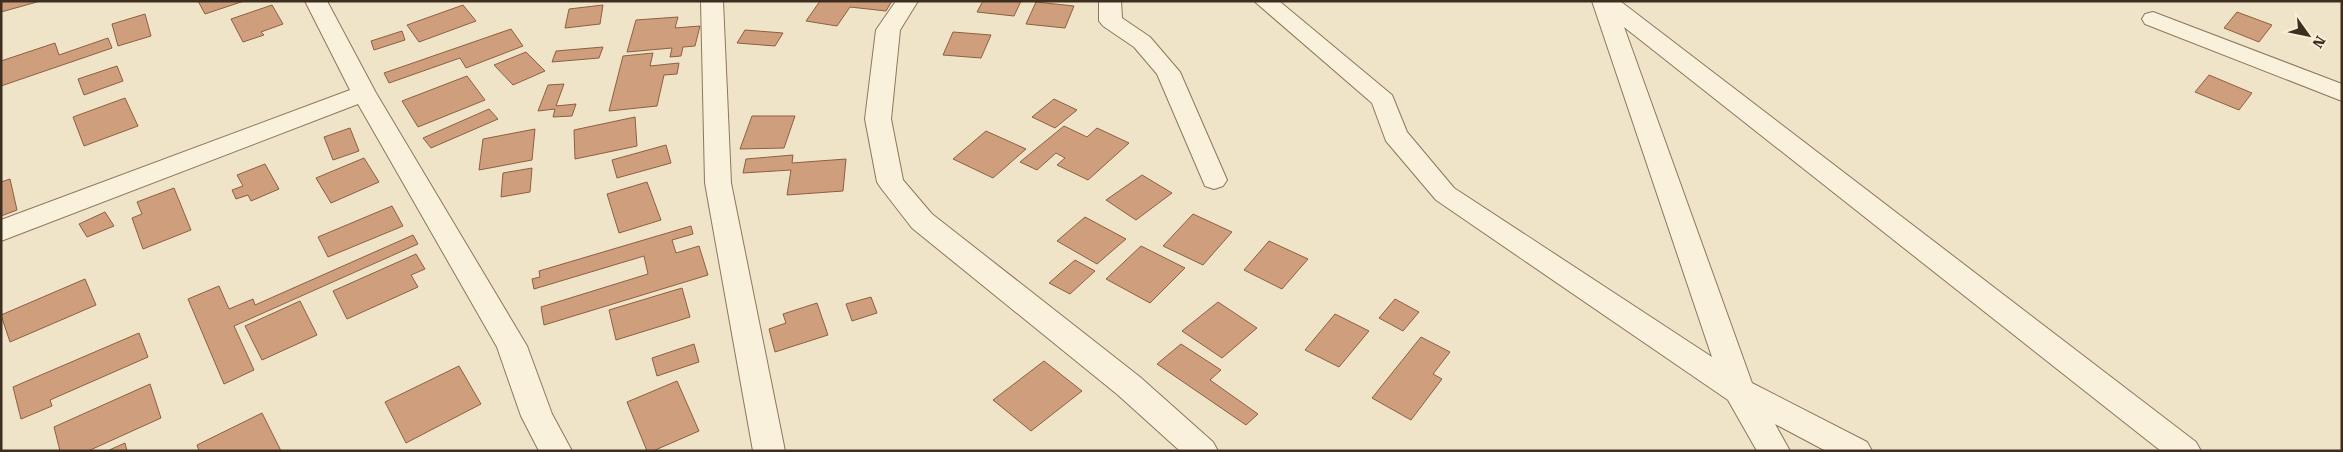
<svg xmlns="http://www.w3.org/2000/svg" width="2343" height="452" font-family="'Roboto Serif',serif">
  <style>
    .building { fill: #cf9f7d; stroke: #8d5f41 }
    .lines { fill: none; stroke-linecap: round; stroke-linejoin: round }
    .minor-casing { stroke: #8d765c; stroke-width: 2 }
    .minor { fill: #faf1dc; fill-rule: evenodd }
  </style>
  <rect width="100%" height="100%" fill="#f0e4c8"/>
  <path class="building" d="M 1,1 L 37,1 L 37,2 L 1,12 Z
    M 198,1 L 244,1 L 205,14 Z
    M 820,1 L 892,1 L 886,11 L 850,7 L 837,26 L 806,21 Z
    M 983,1 L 1021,1 L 1014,16 L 977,12 Z
    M 1036,2 L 1074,6 L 1065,28 L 1026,24 Z
    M 272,5 L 283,24 L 261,32 L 264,35 L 243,42 L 231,19 Z
    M 463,5 L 476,21 L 419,42 L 407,25 Z
    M 603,5 L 600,24 L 565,28 L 569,9 Z
    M 2237,12 L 2272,25 L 2259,42 L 2224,28 Z
    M 145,14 L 151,36 L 118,46 L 112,24 Z
    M 678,17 L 675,28 L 700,26 L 695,46 L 683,47 L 681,56 L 670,57 L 672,48 L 627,52 L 636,20 Z
    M 511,29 L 523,46 L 466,68 L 460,58 L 389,83 L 384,73 Z
    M 745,30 L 783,33 L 775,46 L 737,43 Z
    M 402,31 L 405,40 L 374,50 L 371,41 Z
    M 953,32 L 991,35 L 981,58 L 943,55 Z
    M 108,38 L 112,48 L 1,86 L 1,61 L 55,43 L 59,55 Z
    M 603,47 L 599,58 L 552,62 L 556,51 Z
    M 526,52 L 545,71 L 513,85 L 494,65 Z
    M 653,53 L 650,66 L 679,63 L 677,74 L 664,75 L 657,106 L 609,111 L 623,56 Z
    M 117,66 L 123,81 L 84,95 L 78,79 Z
    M 2209,75 L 2252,93 L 2239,110 L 2195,92 Z
    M 467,76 L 485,100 L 418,127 L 402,101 Z
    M 564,84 L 556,106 L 576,104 L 572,116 L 553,117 L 555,109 L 538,111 L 548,85 Z
    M 125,98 L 138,126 L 84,146 L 73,117 Z
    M 1054,99 L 1077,110 L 1055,128 L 1032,117 Z
    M 489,109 L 498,119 L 431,148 L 423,138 Z
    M 752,116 L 795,116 L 784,148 L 740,149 Z
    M 635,117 L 637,146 L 575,159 L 574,130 Z
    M 1064,126 L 1087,137 L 1097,128 L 1129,143 L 1088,180 L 1057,165 L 1065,158 L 1056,153 L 1037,170 L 1020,162 Z
    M 350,128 L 359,151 L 333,160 L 324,137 Z
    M 535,129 L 532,160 L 479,170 L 483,139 Z
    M 986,131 L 1026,149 L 993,178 L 953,159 Z
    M 666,145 L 671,163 L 617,178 L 612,160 Z
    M 793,155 L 792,163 L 846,159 L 843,191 L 787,195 L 791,170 L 743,173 L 746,159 Z
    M 364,158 L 379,182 L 331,203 L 316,178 Z
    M 265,164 L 279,189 L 251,201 L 248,195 L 236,199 L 232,190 L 243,186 L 237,175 Z
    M 532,168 L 530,192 L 501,197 L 503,173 Z
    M 1142,175 L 1172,193 L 1136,220 L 1106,200 Z
    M 10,179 L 17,210 L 1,216 L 1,182 Z
    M 647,182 L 661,220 L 619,233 L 607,194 Z
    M 174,188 L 191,230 L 143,249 L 132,218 L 142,214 L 137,202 Z
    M 392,206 L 403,226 L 328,257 L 318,237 Z
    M 105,212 L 114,226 L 87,237 L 79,224 Z
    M 1193,214 L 1232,232 L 1203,265 L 1163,246 Z
    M 1085,217 L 1126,239 L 1097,264 L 1057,241 Z
    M 691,226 L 693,234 L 672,240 L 676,253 L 699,246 L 708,275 L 544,325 L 541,307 L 648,274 L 644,256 L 534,289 L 532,279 L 540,277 L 539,271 Z
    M 413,235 L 418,244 L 234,326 L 254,370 L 224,384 L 188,299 L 219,286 L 229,309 L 253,299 L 255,305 Z
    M 1269,241 L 1308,259 L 1282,289 L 1244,270 Z
    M 1141,246 L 1185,268 L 1150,303 L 1106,279 Z
    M 416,254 L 425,269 L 411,275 L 418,287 L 347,319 L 333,291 Z
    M 1075,260 L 1095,271 L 1070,294 L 1049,283 Z
    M 85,279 L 96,305 L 10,342 L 1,315 Z
    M 682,288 L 690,317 L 616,340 L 609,310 Z
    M 871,297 L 877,313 L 852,321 L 846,304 Z
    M 1395,299 L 1419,312 L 1403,331 L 1379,318 Z
    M 300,301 L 317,335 L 262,360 L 245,326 Z
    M 1218,302 L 1257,328 L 1222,358 L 1182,331 Z
    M 817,303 L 828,335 L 775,352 L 769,329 L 786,323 L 783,314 Z
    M 1335,314 L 1369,331 L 1339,367 L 1305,350 Z
    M 139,333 L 148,357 L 50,400 L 52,406 L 21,419 L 13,387 Z
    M 1421,337 L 1450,352 L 1433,374 L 1442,379 L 1411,420 L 1372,398 Z
    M 694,344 L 699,362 L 657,376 L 652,358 Z
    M 1181,344 L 1221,370 L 1210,380 L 1258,414 L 1246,425 L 1157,364 Z
    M 1044,361 L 1082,391 L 1031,431 L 993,400 Z
    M 459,366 L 481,404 L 406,443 L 385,402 Z
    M 677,381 L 699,431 L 653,451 L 647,451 L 627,402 Z
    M 150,384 L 161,418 L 88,451 L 60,451 L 54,427 Z
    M 262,413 L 281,451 L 199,451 L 197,445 Z
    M 125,443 L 127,451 L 107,451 Z"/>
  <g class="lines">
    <g class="minor-casing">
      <path id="minor" d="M 305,1 L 327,1 L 376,93 L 527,346 L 552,414 L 572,451 L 539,451 L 521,416 L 497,347 L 358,104 L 1,241 L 1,220 L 350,90 Z
        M 701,1 L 723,1 L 731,183 L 785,451 L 753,451 L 705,183 Z
        M 896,1 L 918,1 L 900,30 L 891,119 L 903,180 L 932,214 L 1140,377 L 1213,442 L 1218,451 L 1180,451 L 1118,395 L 912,228 L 881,188 L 877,182 L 865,119 L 876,30 Z
        M 1099,1 L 1121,1 L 1122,18 L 1150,37 L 1180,72 L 1227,180 L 1223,186 L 1214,189 L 1205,186 L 1157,74 L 1134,47 L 1103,26 L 1099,21 Z
        M 1254,1 L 1279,1 L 1392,95 L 1407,132 L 1454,188 L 1712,357 L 1592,1 L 1620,1 L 2196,442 L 2201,451 L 2161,451 L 1624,27 L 1752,383 L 1867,442 L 1872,451 L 1826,451 L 1775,424 L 1790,451 L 1757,451 L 1728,400 L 1436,200 L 1386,141 L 1372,103 Z
        M 2153,12 L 2342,84 L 2342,101 L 2145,24 L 2142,19 L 2145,14 Z"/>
    </g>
    <use href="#minor" class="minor"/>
  </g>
  <rect width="2343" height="452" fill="none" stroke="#3d2e20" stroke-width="5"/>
  <g transform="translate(2308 35) rotate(123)" stroke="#f7eed8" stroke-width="4" paint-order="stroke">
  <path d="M0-4L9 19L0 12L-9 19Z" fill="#3d2e20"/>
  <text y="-8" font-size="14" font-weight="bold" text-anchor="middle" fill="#3d2e20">N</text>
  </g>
</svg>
